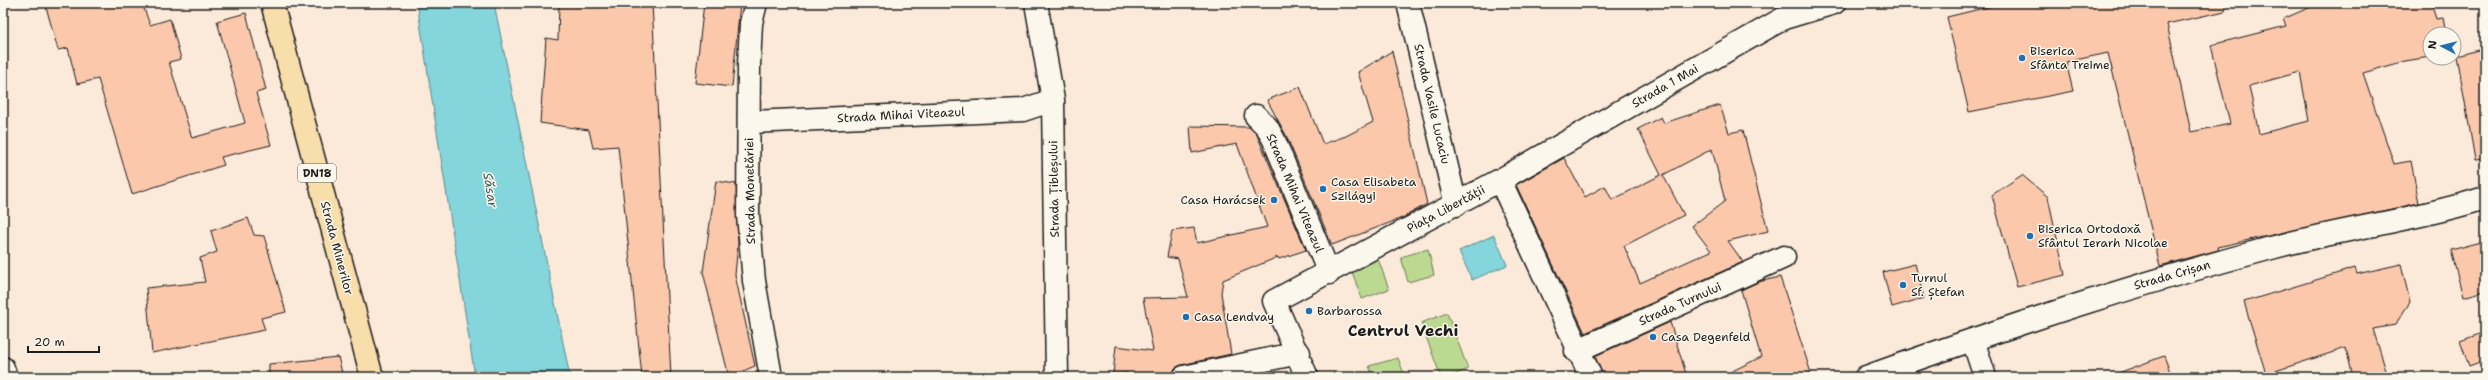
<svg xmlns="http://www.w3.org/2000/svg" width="2488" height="380" font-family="'Shantell Sans',sans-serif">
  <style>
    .green { fill: #bbd991; stroke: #6c7a56 }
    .water { fill: #84d5dc; stroke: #5a8b8f }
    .building { fill: #fbc8ac; stroke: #1c1c1c; fill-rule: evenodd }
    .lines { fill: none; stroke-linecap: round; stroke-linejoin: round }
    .minor-casing { stroke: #1c1c1c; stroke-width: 25 }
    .major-casing { stroke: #1c1c1c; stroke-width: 25 }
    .minor { stroke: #fbf7ec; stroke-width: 22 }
    .major { stroke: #f8deab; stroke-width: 22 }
    .poi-dot { fill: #1f6fb2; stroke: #fbf7ec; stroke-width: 1.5 }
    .labels { text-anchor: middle; stroke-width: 3; stroke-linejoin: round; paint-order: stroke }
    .shield { fill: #fbf7ec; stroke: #5f5e5a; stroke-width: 1 }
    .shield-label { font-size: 11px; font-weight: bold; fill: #1c1c1c }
    .poi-label { font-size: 12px; fill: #1c1c1c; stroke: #fbf7ec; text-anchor: start }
    .street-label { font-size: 12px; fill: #1c1c1c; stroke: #fbf7ec }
    .water-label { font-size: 13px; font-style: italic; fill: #405d5f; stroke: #fbf7ec }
    .district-label { font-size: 16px; font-weight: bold; fill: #1c1c1c; stroke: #fbf7ec }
  </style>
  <rect width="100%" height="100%" fill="#fbe9d9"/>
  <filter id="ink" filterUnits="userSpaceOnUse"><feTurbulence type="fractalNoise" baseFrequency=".025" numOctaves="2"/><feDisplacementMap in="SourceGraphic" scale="8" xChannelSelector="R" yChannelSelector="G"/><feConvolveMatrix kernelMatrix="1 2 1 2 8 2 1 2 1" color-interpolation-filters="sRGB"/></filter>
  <g filter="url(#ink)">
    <path class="green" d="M 1428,249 L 1434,275 L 1408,282 L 1401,257 Z
      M 1378,259 L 1389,289 L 1362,299 L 1351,269 Z
      M 1447,313 L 1468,369 L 1449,377 L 1441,377 L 1421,323 Z
      M 1398,358 L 1405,377 L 1373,377 L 1369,366 Z"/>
    <path class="water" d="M 417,3 L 494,3 L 570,377 L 475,377 Z
      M 1494,235 L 1507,265 L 1472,280 L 1459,251 Z"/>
    <path class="building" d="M 45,3 L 142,3 L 150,25 L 170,19 L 181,59 L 169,62 L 192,138 L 245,123 L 217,21 L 246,13 L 266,90 L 256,93 L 271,145 L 221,157 L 224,165 L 132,194 L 98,79 L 77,84 L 68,48 L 58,50 Z
      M 652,3 L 671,377 L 642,377 L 618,146 L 593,148 L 589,130 L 540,123 L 546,38 L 558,40 L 559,4 Z
      M 704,3 L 740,3 L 732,87 L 695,83 Z
      M 2005,3 L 2044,3 L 2045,8 L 2068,3 L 2225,3 L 2225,11 L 2167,24 L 2191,132 L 2230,124 L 2211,45 L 2286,26 L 2283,19 L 2320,3 L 2431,3 L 2436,19 L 2443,18 L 2446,34 L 2430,34 L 2430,57 L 2405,61 L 2363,73 L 2394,164 L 2411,161 L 2419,203 L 2217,247 L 2218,250 L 2160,266 L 2108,53 L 2066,62 L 2073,91 L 1969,112 L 1947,17 ZM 2300,72 L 2309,121 L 2259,134 L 2249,86 Z
      M 2485,48 L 2485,159 L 2475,160 L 2457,56 Z
      M 1392,51 L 1427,204 L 1402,218 L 1332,245 L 1286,135 L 1267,100 L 1300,87 L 1323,144 L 1346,136 L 1373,122 L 1358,72 Z
      M 1720,105 L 1729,133 L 1743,130 L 1768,231 L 1728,241 L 1743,262 L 1585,333 L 1516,185 L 1564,158 L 1585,197 L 1605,186 L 1612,200 L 1661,175 L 1638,129 L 1661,117 L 1664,123 ZM 1712,149 L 1725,201 L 1692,226 L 1711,251 L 1640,283 L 1624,246 L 1684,215 L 1663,175 Z
      M 1190,126 L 1249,127 L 1257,135 L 1306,250 L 1279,259 L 1278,257 L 1223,280 L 1221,293 L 1231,354 L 1181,365 L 1175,368 L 1172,377 L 1127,377 L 1127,373 L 1113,374 L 1116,346 L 1153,351 L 1143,298 L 1188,297 L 1178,259 L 1167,257 L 1172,231 L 1194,228 L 1197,243 L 1267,227 L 1237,144 L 1192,153 Z
      M 2022,175 L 2048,197 L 2065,275 L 2017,287 L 1992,195 Z
      M 716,181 L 736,184 L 738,243 L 735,275 L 755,366 L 729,377 L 703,272 Z
      M 248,218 L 254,235 L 264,236 L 286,312 L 261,318 L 265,330 L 152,353 L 146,288 L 205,282 L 200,258 L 217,252 L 211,231 Z
      M 2485,241 L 2485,291 L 2463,297 L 2451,250 Z
      M 1915,264 L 1924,298 L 1892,307 L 1883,272 Z
      M 2401,264 L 2410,302 L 2395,325 L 2373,329 L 2388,377 L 2353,377 L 2346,348 L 2266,374 L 2244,302 L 2355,268 L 2357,274 Z
      M 1780,277 L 1811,373 L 1799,377 L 1720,377 L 1761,357 L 1741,290 L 1758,282 Z
      M 1670,322 L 1687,377 L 1603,377 L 1595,356 Z
      M 2485,332 L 2485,360 L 2469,366 L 2460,341 Z
      M 2164,356 L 2172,377 L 2114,377 L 2113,375 Z
      M 338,357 L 343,377 L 269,377 L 269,364 Z"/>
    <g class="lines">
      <g class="minor-casing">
        <path id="minor" d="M 756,3 L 751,23 L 749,65 L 748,215 L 754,281 L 771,377
          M 1036,3 L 1053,100 L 1057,377
          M 1408,3 L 1456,205
          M 1256,116 L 1267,127 L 1274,140 L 1329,273
          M 749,122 L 1023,110 L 1053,100
          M 1500,180 L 1784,18 L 1834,3
          M 1973,340 L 1985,377
          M 1576,351 L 1784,257
          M 3,368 L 6,377
          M 1184,377 L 1299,353
          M 1307,377 L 1274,301 L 1500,180 L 1591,377
          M 1866,377 C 2001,329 2132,285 2271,248 C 2341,229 2415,220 2485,198"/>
      </g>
      <g class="major-casing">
        <path id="major" d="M 272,3 L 372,377"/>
      </g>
      <use href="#minor" class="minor"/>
      <use href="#major" class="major"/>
    </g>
  </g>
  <g class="poi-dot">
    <circle cx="2022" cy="58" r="4"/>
    <circle cx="1323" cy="189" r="4"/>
    <circle cx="1274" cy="200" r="4"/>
    <circle cx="2030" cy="236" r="4"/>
    <circle cx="1903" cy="285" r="4"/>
    <circle cx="1309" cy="311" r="4"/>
    <circle cx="1186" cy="317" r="4"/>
    <circle cx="1653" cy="337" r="4"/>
  </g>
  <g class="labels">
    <rect class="shield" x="298" y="164" width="38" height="18" rx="3"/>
    <g class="shield-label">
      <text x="317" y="177">DN18</text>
    </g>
    <g class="poi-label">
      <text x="2030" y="55">Biserica<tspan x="2030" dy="14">Sfânta Treime</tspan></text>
      <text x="1331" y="186">Casa Elisabeta<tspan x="1331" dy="14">Szilágyi</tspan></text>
      <text x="1266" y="204" text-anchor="end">Casa Harácsek</text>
      <text x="2038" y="233">Biserica Ortodoxă<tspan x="2038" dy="14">Sfântul Ierarh Nicolae</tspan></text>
      <text x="1911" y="282">Turnul<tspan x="1911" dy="14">Sf. Ștefan</tspan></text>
      <text x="1317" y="315">Barbarossa</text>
      <text x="1194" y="321">Casa Lendvay</text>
      <text x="1661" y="341">Casa Degenfeld</text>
    </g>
    <g class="street-label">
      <text transform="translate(1665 86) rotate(-30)" y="4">Strada 1 Mai</text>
      <text transform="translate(1432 104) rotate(77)" y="4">Strada Vasile Lucaciu</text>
      <text transform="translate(901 115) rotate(-3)" y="4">Strada Mihai Viteazul</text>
      <text transform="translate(1054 189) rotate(-91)" y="4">Strada Țibleșului</text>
      <text transform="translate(750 191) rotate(-91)" y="4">Strada Monetăriei</text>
      <text transform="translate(1295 193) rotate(67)" y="4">Strada Mihai Viteazul</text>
      <text transform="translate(1446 209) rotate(-28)" y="4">Piața Libertății</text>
      <text transform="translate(337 248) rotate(75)" y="4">Strada Minerilor</text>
      <text transform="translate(2172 275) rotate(-16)" y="4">Strada Crișan</text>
      <text transform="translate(1680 304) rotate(-24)" y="4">Strada Turnului</text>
    </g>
    <g class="water-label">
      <text transform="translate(491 190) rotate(81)" y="5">Săsar</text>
    </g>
    <g class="district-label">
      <text x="1403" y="336">Centrul Vechi</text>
    </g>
  </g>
  <rect width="2488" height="380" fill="none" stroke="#fbf7ec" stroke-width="16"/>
  <rect x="8" y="8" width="2472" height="364" fill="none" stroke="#1c1c1c" stroke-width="1.5" filter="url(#ink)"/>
  <g transform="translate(2442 46) rotate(277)"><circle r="19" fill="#fbf7ec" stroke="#a29f99"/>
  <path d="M0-3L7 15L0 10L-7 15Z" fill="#1f6fb2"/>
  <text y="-6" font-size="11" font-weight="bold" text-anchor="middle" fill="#1c1c1c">N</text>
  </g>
  <path d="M28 346v6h71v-6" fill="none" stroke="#1c1c1c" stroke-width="2"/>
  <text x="34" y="346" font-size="12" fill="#1c1c1c" stroke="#fbf7ec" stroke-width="3" paint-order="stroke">20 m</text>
</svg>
